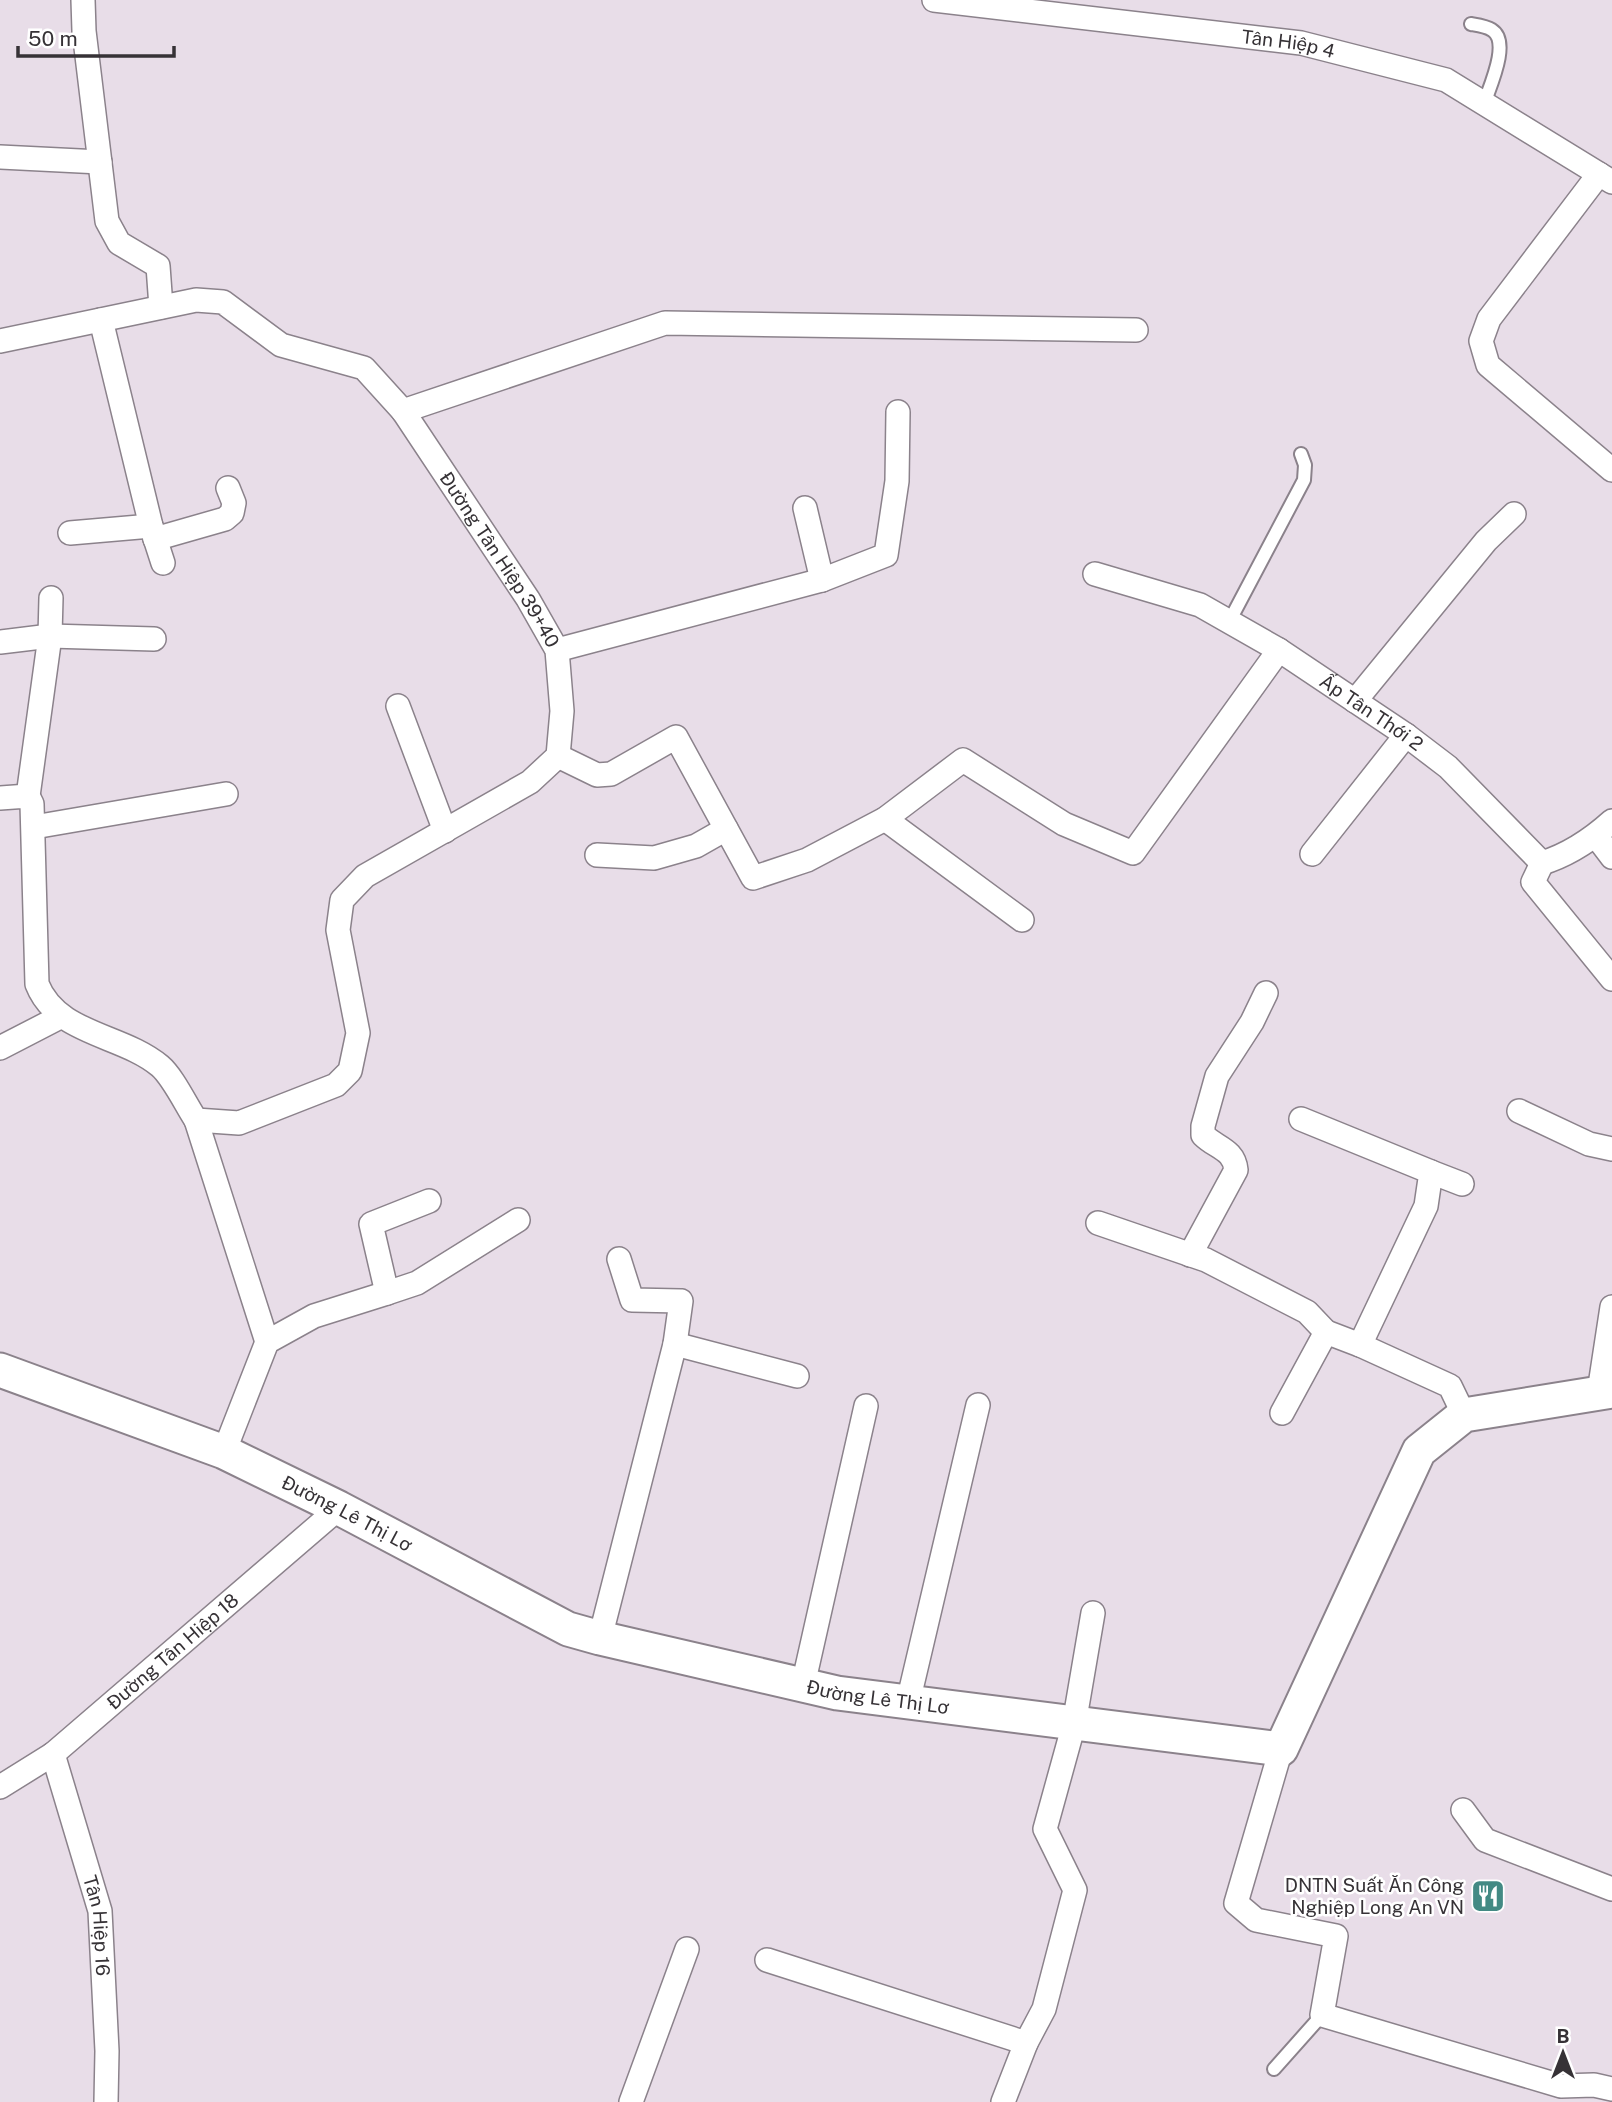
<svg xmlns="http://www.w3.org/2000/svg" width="1612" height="2102" font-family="'Public Sans',sans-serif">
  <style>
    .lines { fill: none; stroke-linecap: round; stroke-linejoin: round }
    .lane-casing { stroke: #8b828b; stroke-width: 16 }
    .street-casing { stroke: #8b828b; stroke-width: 26 }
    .secondary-casing { stroke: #8b828b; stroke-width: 37 }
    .lane { stroke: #fff; stroke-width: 12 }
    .street { stroke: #fff; stroke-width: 23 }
    .secondary { stroke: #fff; stroke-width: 33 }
    .labels { text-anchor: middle; stroke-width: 5; stroke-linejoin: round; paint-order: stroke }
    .street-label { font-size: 19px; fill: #363236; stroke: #fff }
    .poi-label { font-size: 19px; fill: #363236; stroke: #fff; text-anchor: end }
  </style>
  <rect width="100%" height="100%" fill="#e8dde8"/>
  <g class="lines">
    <g class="lane-casing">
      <path id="lane" d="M 1471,24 C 1477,25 1486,26 1492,30 C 1511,42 1489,88 1484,104
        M 1229,622 L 1304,480 L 1305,465 L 1301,454
        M 1274,2069 L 1322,2015"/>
    </g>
    <g class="street-casing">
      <g id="street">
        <path d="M 83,0 L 84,31 L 107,221 L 119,243 L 158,266 L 161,307"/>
        <path id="s1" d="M 934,0 L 1301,43 L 1446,80 L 1612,182"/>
        <path d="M 0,157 L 100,162"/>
        <path d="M 1599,174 L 1489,319 L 1481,341 L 1488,365 L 1612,470"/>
        <path d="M 101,320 L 151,526 L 163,563"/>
        <path id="s2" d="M 0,341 L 196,300 L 223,302 L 281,345 L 364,368 L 403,411 L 528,599 L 557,650 L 562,711 L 558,756 L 530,782 L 365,876 L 342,900 L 338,930 L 358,1033 L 350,1071 L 336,1085 L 239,1123 L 196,1120 C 186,1105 173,1077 160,1066 C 122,1034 57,1035 37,984 L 32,804 L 28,796 L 0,798"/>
        <path d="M 403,411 L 665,323 L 1136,330"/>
        <path d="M 805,508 L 822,580"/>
        <path d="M 70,533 L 151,526"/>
        <path d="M 155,539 L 225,519 L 232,513 L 234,503 L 228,488"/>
        <path id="s3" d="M 1095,574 L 1200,605 L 1279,650 L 1406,735 L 1448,767 L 1542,863 C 1568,855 1592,839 1612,821"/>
        <path d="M 0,642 L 50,636 L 154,639"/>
        <path d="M 557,650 L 822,580 L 886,555 L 897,481 L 898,412"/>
        <path d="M 1355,701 L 1486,541 L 1514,514"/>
        <path d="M 398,706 L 445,831"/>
        <path d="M 558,756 L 597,775 L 611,774 L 676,737 L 753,878 L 807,860 L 885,819 L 963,760 L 1064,824 L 1133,853 L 1279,650"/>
        <path d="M 28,796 L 50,636 L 51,598"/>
        <path d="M 885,819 L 1022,920"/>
        <path d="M 34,827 L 226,794"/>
        <path d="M 1596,836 L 1612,857"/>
        <path d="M 1312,854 L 1406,735"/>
        <path d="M 597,855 L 654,858 L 696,846 L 726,829"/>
        <path d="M 1542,863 L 1533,882 L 1612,979"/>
        <path d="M 0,1048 L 60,1017"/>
        <path d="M 1519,1111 L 1589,1144 L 1612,1149"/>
        <path d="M 1301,1119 L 1431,1172 L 1426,1206 L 1360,1345"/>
        <path d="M 196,1120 L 267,1342"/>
        <path d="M 1431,1172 L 1462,1184"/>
        <path d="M 429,1201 L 371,1224 L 387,1293 L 417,1283 L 518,1220"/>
        <path d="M 1098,1223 L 1206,1260 L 1307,1312 L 1326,1332"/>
        <path d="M 1190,1255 L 1236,1170 C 1234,1149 1216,1148 1203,1135 L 1203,1126 L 1217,1076 L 1252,1022 L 1266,993"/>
        <path d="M 675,1344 L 797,1376"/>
        <path d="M 1599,1392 L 1612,1307"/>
        <path d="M 1282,1413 L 1326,1332 L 1360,1345 L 1450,1386 L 1464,1415"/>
        <path d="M 224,1452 L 267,1342 L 314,1316 L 387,1293"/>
        <path d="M 600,1638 L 675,1344 L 681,1301 L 632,1300 L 619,1259"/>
        <path d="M 803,1685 L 866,1406"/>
        <path d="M 908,1702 L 978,1405"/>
        <path d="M 1281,1749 L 1236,1903 L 1256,1920 L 1336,1936 L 1322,2015 L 1561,2086 L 1594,2085 L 1612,2089"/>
        <path id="s4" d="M 53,1754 L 100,1911 L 107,2051 L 106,2102"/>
        <path id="s5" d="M 0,1787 L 53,1754 L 339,1508"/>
        <path d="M 1463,1810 L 1485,1840 L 1612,1889"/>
        <path d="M 767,1960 L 1026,2043"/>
        <path d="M 631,2102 L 687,1949"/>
        <path d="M 1003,2102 L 1026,2043 L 1044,2009 L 1075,1890 L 1045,1829 L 1074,1724 L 1093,1613"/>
      </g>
    </g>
    <g class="secondary-casing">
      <g id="secondary">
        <path id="s6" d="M 0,1370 L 224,1452 L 339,1508 L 568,1629 L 600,1638 L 837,1693 L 1281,1749 L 1419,1451 L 1464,1415 L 1612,1391"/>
      </g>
    </g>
    <use href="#lane" class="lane"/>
    <use href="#street" class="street"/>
    <use href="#secondary" class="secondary"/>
  </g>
  <defs>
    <g id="restaurant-square" transform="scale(1.75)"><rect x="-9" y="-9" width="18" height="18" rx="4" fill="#438a84" stroke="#fff"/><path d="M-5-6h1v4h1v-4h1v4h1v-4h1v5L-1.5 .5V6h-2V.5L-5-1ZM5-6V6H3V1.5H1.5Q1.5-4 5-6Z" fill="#fff"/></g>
  </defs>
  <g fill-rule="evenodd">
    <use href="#restaurant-square" x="1488" y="1896"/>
  </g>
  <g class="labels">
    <g class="street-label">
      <text dy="7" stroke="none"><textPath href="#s1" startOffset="357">Tân Hiệp 4</textPath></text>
      <text dy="7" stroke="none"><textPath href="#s2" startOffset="621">Đường Tân Hiệp 39+40</textPath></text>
      <text dy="7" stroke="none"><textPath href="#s3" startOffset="312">Ấp Tân Thới 2</textPath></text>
      <text dy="7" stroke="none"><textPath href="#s6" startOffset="376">Đường Lê Thị Lơ</textPath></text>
      <text dy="7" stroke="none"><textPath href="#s5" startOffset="220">Đường Tân Hiệp 18</textPath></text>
      <text dy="7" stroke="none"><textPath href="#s6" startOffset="943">Đường Lê Thị Lơ</textPath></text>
      <text dy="7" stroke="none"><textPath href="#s4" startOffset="178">Tân Hiệp 16</textPath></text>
    </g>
    <g class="poi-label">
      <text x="1464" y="1892">DNTN Suất Ăn Công<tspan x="1464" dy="22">Nghiệp Long An VN</tspan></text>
    </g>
  </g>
  <g transform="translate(1563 2053)" stroke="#ffffff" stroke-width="5" paint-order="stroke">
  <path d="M0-5L12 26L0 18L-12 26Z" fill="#363236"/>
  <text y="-10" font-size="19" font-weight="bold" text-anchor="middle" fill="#363236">B</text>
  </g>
  <path d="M18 46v10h156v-10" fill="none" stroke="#363236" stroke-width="3.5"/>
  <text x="28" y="46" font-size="21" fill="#363236" stroke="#ffffff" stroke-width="5" paint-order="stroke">50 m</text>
</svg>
